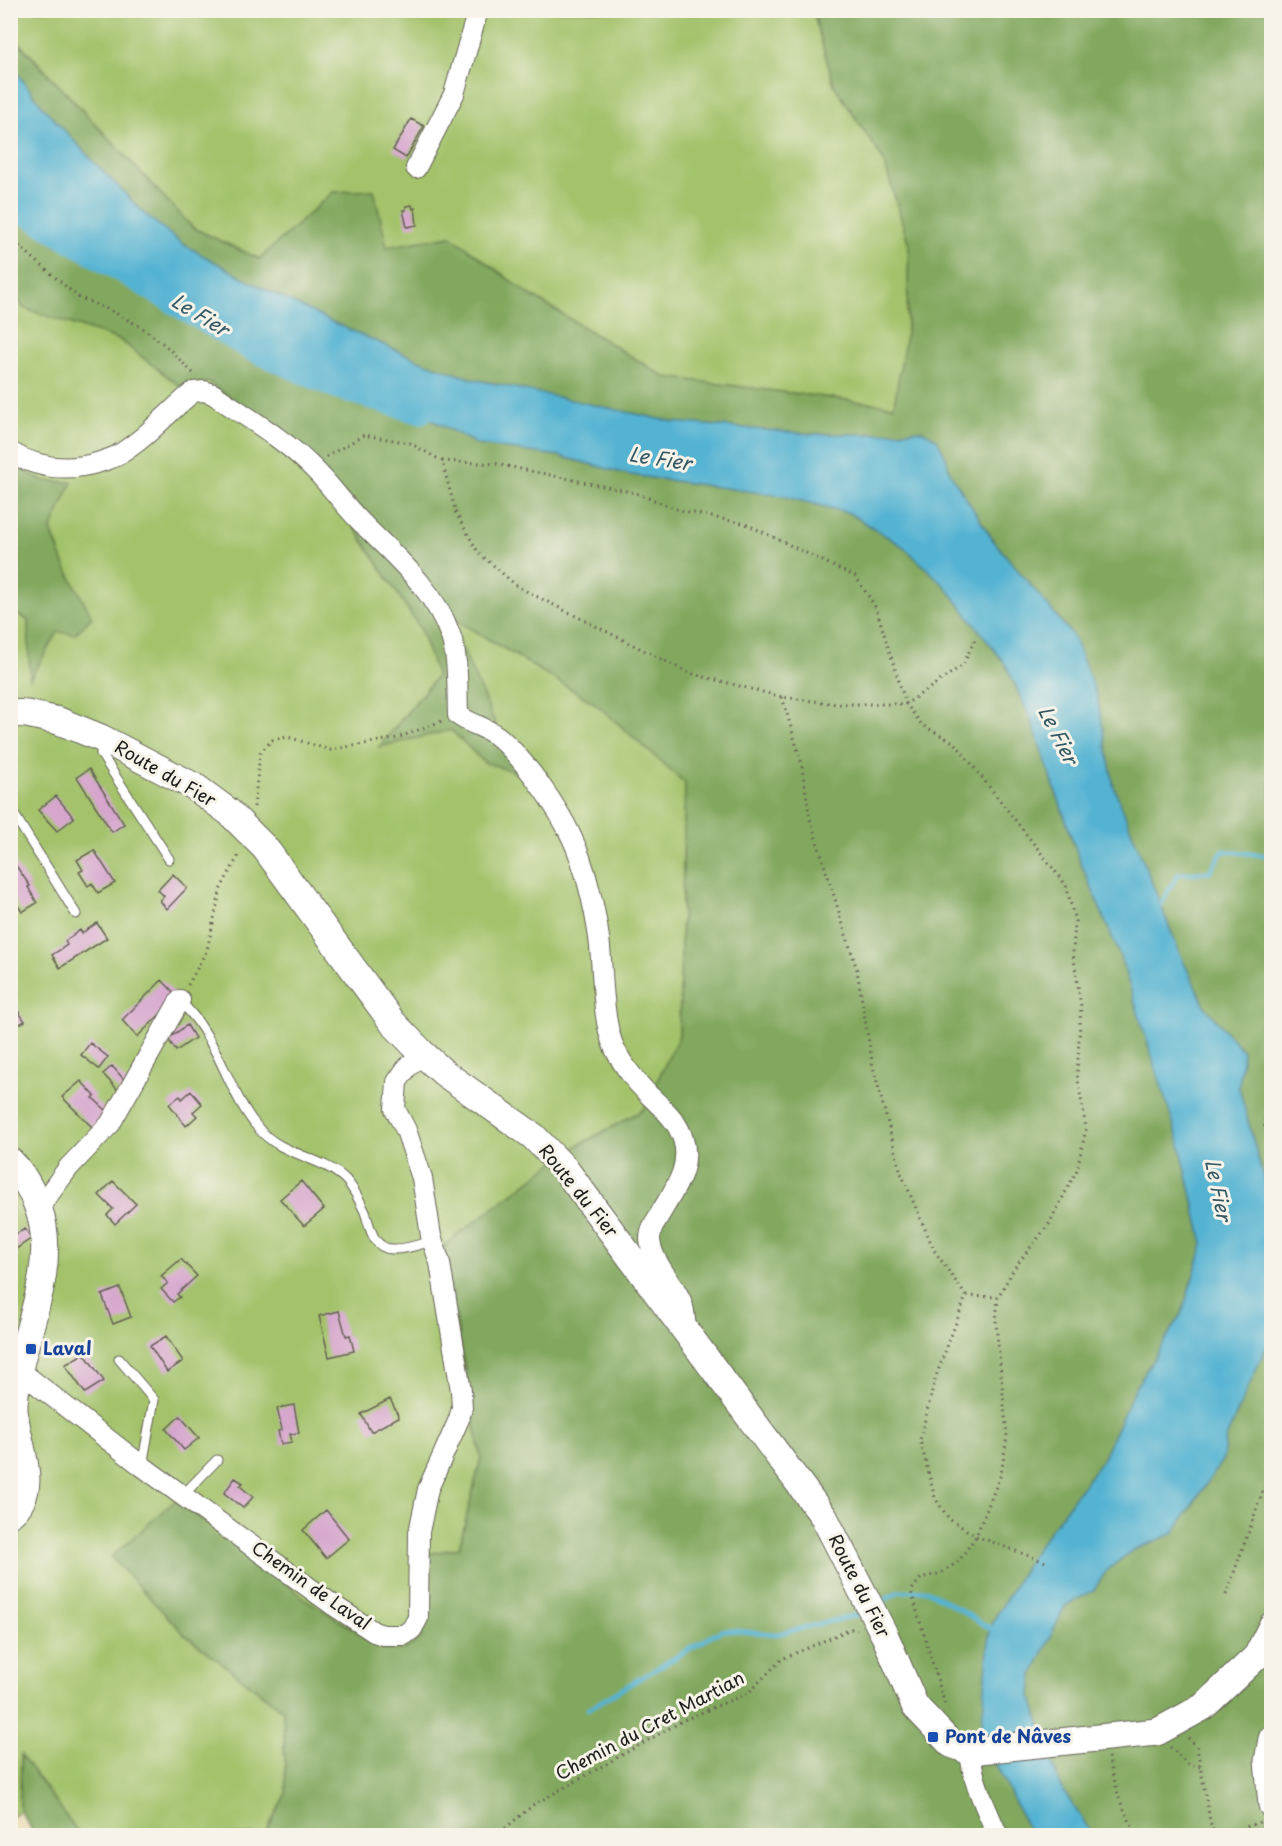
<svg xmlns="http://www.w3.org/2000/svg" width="1282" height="1846" font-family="'Playpen Sans',sans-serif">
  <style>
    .green { fill: #a3c26a; stroke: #606f43; stroke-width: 1.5 }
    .forest { fill: #82a85e; stroke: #4f623d; stroke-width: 1.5 }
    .water { fill: #54b3d2; stroke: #386877; stroke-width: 1.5 }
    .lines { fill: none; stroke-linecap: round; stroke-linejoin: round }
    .stream { stroke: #54b3d2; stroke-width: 4.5 }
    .river { stroke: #54b3d2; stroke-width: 28 }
    .building { fill: #d6a6cd }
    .lane-casing { stroke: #656054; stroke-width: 11 }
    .street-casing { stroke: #656054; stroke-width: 22 }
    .secondary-casing { stroke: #656054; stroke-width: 29 }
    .path { stroke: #656054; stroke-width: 3; stroke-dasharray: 1.5 4.5; stroke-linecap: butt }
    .lane { stroke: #fff; stroke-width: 9 }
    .street { stroke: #fff; stroke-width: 20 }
    .secondary { stroke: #fff; stroke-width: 27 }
    .transit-dot { fill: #1a4fb4; stroke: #f7f3e8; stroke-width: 2 }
    .labels { text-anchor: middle; stroke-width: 6; stroke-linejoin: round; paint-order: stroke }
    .street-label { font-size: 18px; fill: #1c1c1c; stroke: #f7f3e8 }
    .transit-label { font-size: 18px; font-weight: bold; fill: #164399; stroke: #f7f3e8; text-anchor: start }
    .water-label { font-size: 20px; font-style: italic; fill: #325865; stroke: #f7f3e8 }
  </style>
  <rect width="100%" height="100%" fill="#f7f3e8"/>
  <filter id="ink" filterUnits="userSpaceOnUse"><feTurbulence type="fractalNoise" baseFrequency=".0167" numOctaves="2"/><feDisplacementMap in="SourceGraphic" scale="12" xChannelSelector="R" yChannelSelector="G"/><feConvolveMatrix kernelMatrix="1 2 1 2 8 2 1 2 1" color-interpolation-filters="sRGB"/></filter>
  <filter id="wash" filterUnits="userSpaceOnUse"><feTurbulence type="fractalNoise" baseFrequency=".008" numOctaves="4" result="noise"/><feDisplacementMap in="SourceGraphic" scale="24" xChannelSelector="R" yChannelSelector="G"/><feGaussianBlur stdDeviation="1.35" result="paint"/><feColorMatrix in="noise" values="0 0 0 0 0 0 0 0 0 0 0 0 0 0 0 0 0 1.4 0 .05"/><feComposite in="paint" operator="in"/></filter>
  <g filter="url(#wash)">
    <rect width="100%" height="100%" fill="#eddfbd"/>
    <path class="green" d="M 11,10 L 813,11 L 834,85 L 884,161 L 909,245 L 907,329 L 894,406 L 665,377 L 527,293 L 451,236 L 387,247 L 333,192 L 260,259 L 193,228 L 11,34 Z
      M 10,286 L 23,308 L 120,340 L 180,386 L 209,382 L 306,453 L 420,628 L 437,676 L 380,746 L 451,730 L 484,762 L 446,614 L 596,704 L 685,783 L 679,1036 L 643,1110 L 570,1150 L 456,1322 L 481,1458 L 459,1548 L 428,1554 L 422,1637 L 406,1649 L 386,1651 L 310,1602 L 184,1634 L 283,1710 L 286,1793 L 265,1835 L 80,1835 L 21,1756 L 20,1811 L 11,1818 L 11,611 L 28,620 L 30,677 L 64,564 L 51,530 L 44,481 L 11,464 Z"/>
    <path class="forest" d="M 813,11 L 1271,11 L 1271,1835 L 265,1835 L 286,1793 L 283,1710 L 184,1634 L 111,1557 L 176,1500 L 310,1602 L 386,1650 L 406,1649 L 422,1637 L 428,1554 L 459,1548 L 481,1458 L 443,1246 L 570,1150 L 643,1110 L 679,1036 L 685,783 L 596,704 L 447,614 L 517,773 L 484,762 L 451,730 L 379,747 L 437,676 L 420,628 L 306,453 L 209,382 L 180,386 L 120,340 L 23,308 L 11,286 L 10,34 L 193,228 L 259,259 L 333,192 L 374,190 L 387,247 L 451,236 L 527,293 L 665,377 L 894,406 L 907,329 L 909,245 L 884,161 L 834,85 Z
      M 11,464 L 44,481 L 72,482 L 51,530 L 64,564 L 92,617 L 75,634 L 58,632 L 30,679 L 28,620 L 11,611 Z
      M 21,1755 L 80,1835 L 35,1835 L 20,1811 Z"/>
    <path class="water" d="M 10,64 L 44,108 L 93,161 L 146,215 L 183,244 L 249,281 L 330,321 L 421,361 L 469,378 L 674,422 L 813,434 L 871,434 L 919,430 L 926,432 L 937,439 L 946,457 L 950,473 L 993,540 L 1073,636 L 1097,696 L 1114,787 L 1180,954 L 1206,1008 L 1243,1051 L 1239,1087 L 1269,1199 L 1272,1220 L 1271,1330 L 1267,1345 L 1226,1438 L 1223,1459 L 1173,1534 L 1133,1550 L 1107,1570 L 1094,1590 L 1065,1606 L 1033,1674 L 1031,1695 L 1034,1705 L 1060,1786 L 1093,1835 L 1031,1835 L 981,1735 L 990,1626 L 1035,1551 L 1102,1460 L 1135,1388 L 1182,1313 L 1203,1244 L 1180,1145 L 1120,956 L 1078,856 L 1033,725 L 1006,665 L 945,586 L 904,547 L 849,513 L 782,496 L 630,475 L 559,456 L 478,445 L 408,407 L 338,383 L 253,345 L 158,281 L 18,204 L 11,197 Z"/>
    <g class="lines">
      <path class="stream" d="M 1159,907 L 1178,874 L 1209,872 L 1223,851 L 1272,856
        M 883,1601 L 898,1592 L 927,1590 L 993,1630
        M 588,1709 L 722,1630 L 777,1634 L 858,1615"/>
      <path class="river" d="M 10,199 L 18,206 L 252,347 L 337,385 L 420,410"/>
    </g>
    <g id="blocks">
      <path class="building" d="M 411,119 L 424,126 L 406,158 L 393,150 Z
        M 412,205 L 413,209 L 415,208 L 417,225 L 407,227 L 403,210 L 406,210 L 406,206 Z
        M 89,769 L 124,824 L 112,832 L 77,777 Z
        M 56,796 L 74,818 L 57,831 L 38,810 Z
        M 94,850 L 115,883 L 98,893 L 92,883 L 88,886 L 79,872 L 83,870 L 77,860 Z
        M 10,857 L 30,886 L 28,887 L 37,903 L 22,912 L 10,893 Z
        M 173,874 L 187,888 L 167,909 L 160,901 L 164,896 L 158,890 Z
        M 97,923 L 107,938 L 60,968 L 52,955 L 67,945 L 65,941 L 80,930 L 82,933 Z
        M 162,980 L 178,997 L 137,1037 L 122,1020 Z
        M 10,992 L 15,999 L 11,1001 L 25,1021 L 10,1030 Z
        M 187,1025 L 195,1038 L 176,1051 L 168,1039 Z
        M 90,1043 L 108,1057 L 99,1069 L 81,1055 Z
        M 112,1066 L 128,1084 L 119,1091 L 103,1074 Z
        M 81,1081 L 95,1096 L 93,1098 L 110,1114 L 93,1128 L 62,1097 Z
        M 191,1091 L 202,1104 L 193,1112 L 197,1116 L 186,1126 L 169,1104 L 180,1096 L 182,1099 Z
        M 113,1181 L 136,1204 L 115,1224 L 107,1215 L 113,1209 L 99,1195 Z
        M 301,1181 L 324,1209 L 304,1226 L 280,1199 Z
        M 25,1229 L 32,1238 L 10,1253 L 10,1237 Z
        M 181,1259 L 197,1276 L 177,1294 L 180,1297 L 173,1302 L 161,1289 L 168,1283 L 161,1276 Z
        M 120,1288 L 131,1317 L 113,1324 L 102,1295 Z
        M 339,1311 L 346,1336 L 350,1335 L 354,1351 L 329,1357 L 319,1316 Z
        M 166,1336 L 183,1361 L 167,1372 L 150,1346 Z
        M 84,1353 L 104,1381 L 85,1393 L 65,1365 Z
        M 390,1399 L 399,1417 L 371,1432 L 361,1414 Z
        M 294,1405 L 299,1433 L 290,1434 L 292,1442 L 281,1444 L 278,1431 L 282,1430 L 277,1408 Z
        M 180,1416 L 199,1438 L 184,1450 L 166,1429 Z
        M 235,1478 L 243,1483 L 240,1486 L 253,1497 L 243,1508 L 224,1493 Z
        M 326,1510 L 349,1539 L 326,1558 L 303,1530 Z"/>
    </g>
  </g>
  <g filter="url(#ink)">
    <use href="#blocks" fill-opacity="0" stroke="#656054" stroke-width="1.5"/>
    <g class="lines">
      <g class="lane-casing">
        <path id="lane" d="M 101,741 L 101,754 L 169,859
          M 10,808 L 76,914
          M 180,1000 C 187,1009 195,1017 200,1025 C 223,1058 233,1099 259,1129 C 282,1156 322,1156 346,1180 C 354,1189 360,1201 365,1212 C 370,1226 372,1248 392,1249 C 405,1250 420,1244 433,1241
          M 119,1359 L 154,1400 L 142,1466
          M 183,1495 L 217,1460"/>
      </g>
      <g class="street-casing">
        <path id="street" d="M 416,168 L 454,94 L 478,10
          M 10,452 C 39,469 68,472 100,462 C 106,460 113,458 118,455 C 146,439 168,412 193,392 L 204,391 L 213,394 C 246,417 283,438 312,467 C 329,483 343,504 360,521 C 393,555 434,588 450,634 C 459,658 457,689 458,715 C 471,725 488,727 501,739 C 525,761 558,807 572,838 C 585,865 595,909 599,938 C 603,968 602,1014 612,1042 C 618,1059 634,1080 648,1094 C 662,1108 677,1119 683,1139 C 692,1168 673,1191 660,1214 C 655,1222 650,1230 650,1239 C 651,1262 674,1282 682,1303 C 685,1311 685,1321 686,1330
          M 38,1209 L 69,1167 L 110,1124 L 180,1000
          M 20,1371 L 142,1466 L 333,1605 L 374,1632 L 383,1635 L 404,1635 L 412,1629 L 418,1618 L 419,1532 L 428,1489 L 459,1419 L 462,1408 L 461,1391 L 440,1263 L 431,1236 L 422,1178 L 406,1130 L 395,1109 L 397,1082 L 406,1069 L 422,1053
          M 970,1751 C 972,1781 986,1808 998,1836"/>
      </g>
      <g class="secondary-casing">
        <path id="secondary" d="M 10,713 L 27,714 L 59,721 L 101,738 L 195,787 L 229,812 L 265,848 L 393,1023 L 422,1053 L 444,1073 L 533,1136 L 565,1169 L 824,1517 L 885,1636 L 915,1706 L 951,1744 L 970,1751 L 1157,1732 L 1203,1707 L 1257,1656 L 1272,1626
          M 10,1161 C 26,1177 39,1203 43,1226 C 53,1286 17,1345 14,1405 C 13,1439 44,1487 10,1514
          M 1272,1739 L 1268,1761 L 1272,1805"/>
      </g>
      <path class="path" d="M 10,238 L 78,297 L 110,310 L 144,329 L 166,346 L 195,375
        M 326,457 L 364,435 L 410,443 L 442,461 L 456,513 L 478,552 L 518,587 L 689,673 L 782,697 L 837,704 L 906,704 L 922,725 L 955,743 L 1066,885 L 1075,921 L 1073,953 L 1081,1006 L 1077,1074 L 1086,1129 L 1077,1170 L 1049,1224 L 1015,1267 L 998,1297 L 996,1323 L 1007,1436 L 1001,1474 L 976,1536 L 959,1561 L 941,1573 L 921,1578 L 911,1591 L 945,1705
        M 442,461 L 497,464 L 636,493 L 679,510 L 746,524 L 856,577 L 876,608 L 906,704 L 963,665 L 975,639
        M 782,697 L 801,761 L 810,819 L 857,970 L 873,1067 L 901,1173 L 934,1250 L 966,1296 L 935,1379 L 920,1440 L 935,1498 L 949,1519 L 976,1536 L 1048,1563
        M 254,807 L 260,753 L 272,740 L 288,737 L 330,750 L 397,738 L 442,721
        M 188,985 L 207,950 L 221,888 L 240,853
        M 1272,1090 L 1264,1124 L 1272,1150
        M 967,1296 L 998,1297
        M 1226,1595 L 1272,1466
        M 1188,1738 L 1197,1747 L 1210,1821 L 1215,1836
        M 1170,1747 L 1189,1765 L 1200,1767
        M 1108,1757 L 1120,1801 L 1137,1836
        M 496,1836 L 533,1805 L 684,1720 L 748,1693 L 782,1659 L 851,1629 L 857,1630
        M 1239,1836 L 1247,1827 L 1260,1822"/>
      <use href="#lane" class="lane"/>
      <use href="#street" class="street"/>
      <use href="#secondary" class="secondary"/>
    </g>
  </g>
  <g class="transit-dot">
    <rect x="25" y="1343" width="12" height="12" rx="3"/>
    <rect x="927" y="1731" width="12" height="12" rx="3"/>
  </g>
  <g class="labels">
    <g class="street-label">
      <text transform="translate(165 774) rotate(30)" y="6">Route du Fier</text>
      <text transform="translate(578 1191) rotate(51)" y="6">Route du Fier</text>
      <text transform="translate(311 1586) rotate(35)" y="6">Chemin de Laval</text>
      <text transform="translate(859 1586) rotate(63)" y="6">Route du Fier</text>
      <text transform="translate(650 1726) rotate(-28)" y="6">Chemin du Cret Martian</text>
    </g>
    <g class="transit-label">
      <text x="43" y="1355">Laval</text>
      <text x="945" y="1743">Pont de Nâves</text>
    </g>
    <g class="water-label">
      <text transform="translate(200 315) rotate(31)" y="7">Le Fier</text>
      <text transform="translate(660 459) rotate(9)" y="7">Le Fier</text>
      <text transform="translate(1058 735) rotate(63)" y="7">Le Fier</text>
      <text transform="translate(1218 1190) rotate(78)" y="7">Le Fier</text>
    </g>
  </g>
  <rect width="1282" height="1846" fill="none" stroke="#f7f3e8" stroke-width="36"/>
</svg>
